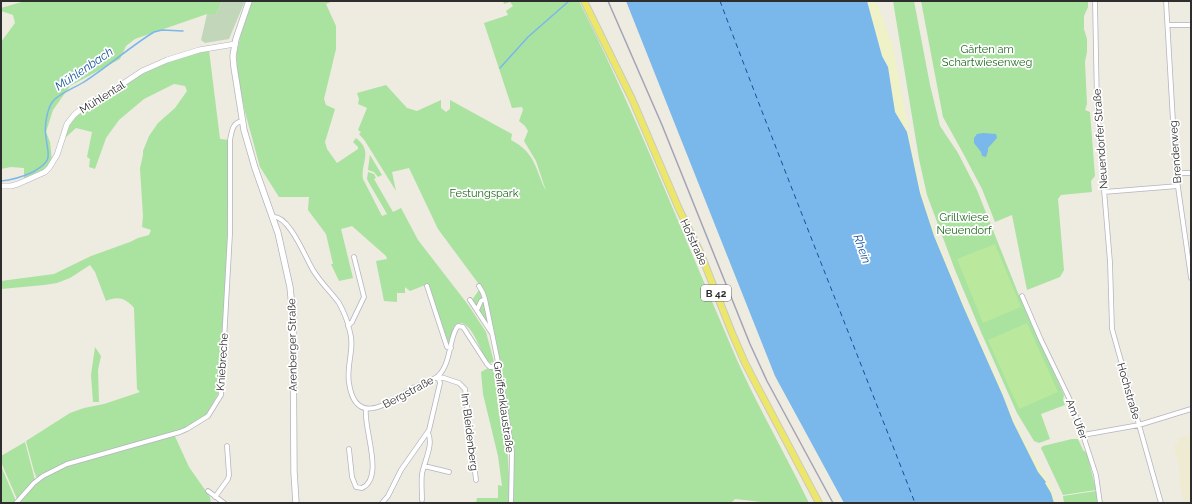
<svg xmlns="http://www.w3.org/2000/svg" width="1192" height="504" font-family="Raleway,sans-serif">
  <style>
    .education { fill: #efebd2 }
    .green { fill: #aae2a0 }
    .sand { fill: #eff1c6 }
    .cemetery { fill: #c2d7b9 }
    .pitch { fill: #bae89d }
    .water { fill: #7ab7eb }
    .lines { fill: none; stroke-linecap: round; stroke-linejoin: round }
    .stream { stroke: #7ab7eb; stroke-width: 1.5 }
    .ferry { stroke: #13529c; stroke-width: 1; stroke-dasharray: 5 4; stroke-linecap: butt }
    .minor-casing { stroke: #b4b4c0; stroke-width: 5.5 }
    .tertiary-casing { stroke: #b4b4c0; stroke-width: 6 }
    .secondary-casing { stroke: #b4b4c0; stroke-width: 7 }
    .primary-casing { stroke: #c9c9c9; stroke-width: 8 }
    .minor { stroke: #fff; stroke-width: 4 }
    .tertiary { stroke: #fff; stroke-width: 5 }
    .secondary { stroke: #fff; stroke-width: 5.5 }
    .primary { stroke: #ece768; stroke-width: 6 }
    .rail { stroke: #a4a3b7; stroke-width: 1.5 }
    .labels { text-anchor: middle; stroke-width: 3.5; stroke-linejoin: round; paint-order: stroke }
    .shield { fill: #fff; stroke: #6d6d6d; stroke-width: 1 }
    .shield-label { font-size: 10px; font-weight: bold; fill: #2e2e2e }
    .park-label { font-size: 11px; fill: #1f6a1e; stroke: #fff }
    .street-label { font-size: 11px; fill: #2e2e2e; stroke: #fff }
    .water-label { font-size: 12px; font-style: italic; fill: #13529c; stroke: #fff }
  </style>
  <rect width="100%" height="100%" fill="#eeebe1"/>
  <path class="education" d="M 1191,435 L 1191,503 L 1184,503 L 1179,478 L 1181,477 L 1174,445 L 1179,444 L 1177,438 Z"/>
  <path class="green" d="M 25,1 L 222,1 L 216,14 L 207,14 L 135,39 L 126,46 L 120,59 L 70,86 L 53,110 L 46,132 L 50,142 L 52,160 L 47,168 L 24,179 L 24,168 L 11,167 L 1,169 L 1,42 L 15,23 L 13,15 L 1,11 L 1,8 Z
    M 252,1 L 333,1 L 326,4 L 336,26 L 336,49 L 324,99 L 326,105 L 335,109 L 325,142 L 327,149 L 337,163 L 358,149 L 358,147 L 353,142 L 356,138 C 374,152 360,163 363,179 L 382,216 L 387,214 L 369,183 L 367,179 L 368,172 L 374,174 L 376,178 L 374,179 L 393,212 L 401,208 L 418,240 L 469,306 L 486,332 L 494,362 L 490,363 C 479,353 476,329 462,323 L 456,324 L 453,328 L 449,345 L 428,284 L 410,291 L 405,287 L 405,293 L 397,293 L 397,302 L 384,301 L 376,261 L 387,259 L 386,256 L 352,226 L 341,229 L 353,278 L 339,281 L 331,264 L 333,264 L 326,234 L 308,210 L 309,197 L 279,197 L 260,167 L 245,112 L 236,69 L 237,51 L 241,34 Z
    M 503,1 L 579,1 C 638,118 685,240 737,360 C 759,409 786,455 809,503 L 771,503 L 735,499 L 731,503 L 513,503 L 513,452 L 501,367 L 494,332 L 472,300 L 481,287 L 438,229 L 409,168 L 392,172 L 396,191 L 365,141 L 359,134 L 361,132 L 358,130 L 367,108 L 358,104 L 359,99 L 357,93 L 386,85 L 407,108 L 417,111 L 441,100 L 441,108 L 446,112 L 450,109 L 450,100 L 512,134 L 511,140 C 536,153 535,169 546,191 L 536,161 L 524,141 L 528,131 L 525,126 L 519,121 L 523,110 L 522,107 L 512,108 L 484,23 L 508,15 L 506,11 L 513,6 L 510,2 L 504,4 Z
    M 893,1 L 914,1 L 930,85 L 940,126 L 958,153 L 977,190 L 1018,293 L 1064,395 L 1063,400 L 1065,405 L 1041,414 L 1050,439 L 1039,443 L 1034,441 L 1017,413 L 981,332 L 955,270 L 927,195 L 919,159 Z
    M 921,1 L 1088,1 L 1088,7 L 1084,16 L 1084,29 L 1087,39 L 1087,52 L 1085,62 L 1087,104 L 1085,110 L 1090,112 L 1095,176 L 1091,181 L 1092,192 L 1061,195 L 1058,199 L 1064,270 L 1060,277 L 1027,290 L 1012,215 L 995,222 L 982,189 L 963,153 L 943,117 Z
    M 209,50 L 220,139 L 229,140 L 227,262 L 218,394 L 206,415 L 185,428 L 173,432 L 189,467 L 210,497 L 211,503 L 18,503 L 38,481 L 34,471 L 26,441 L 70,413 L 84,408 L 104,404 L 140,392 L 137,389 L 134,308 C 126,298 117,296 106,301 L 95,272 L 90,265 L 70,278 L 57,283 L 44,285 L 1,289 L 1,281 L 54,274 L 91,256 L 130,242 L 138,238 L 149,235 L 151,230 L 142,227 L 143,216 L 140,168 L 143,155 L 143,151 L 149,136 L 158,123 L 175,108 L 187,91 L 185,86 L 174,84 L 144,99 L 119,120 L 106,138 L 95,169 L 89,167 L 90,159 L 87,157 L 92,132 L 76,128 L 65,138 C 73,109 92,107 115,92 C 123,87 131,80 140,75 C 162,63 185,55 209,50 Z
    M 370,154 L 370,155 L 382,175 L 378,177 L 374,172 L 368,170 Z
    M 95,347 L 101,356 L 98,370 L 99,402 L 93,402 L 91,375 Z
    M 488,368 L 495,369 L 497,371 C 503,415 511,459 509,503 L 476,503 L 477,498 L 498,498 L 498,485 L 502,486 L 498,456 L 483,394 L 481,372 Z
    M 1072,439 L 1078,439 L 1083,450 L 1087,453 L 1096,490 L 1063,495 L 1041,448 L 1043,446 Z
    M 25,442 L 35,480 L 17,499 L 1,462 L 1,456 Z
    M 1,466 L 16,501 L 15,503 L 1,503 Z
    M 1096,491 L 1098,503 L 1064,503 L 1063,496 Z"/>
  <path class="sand" d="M 867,1 L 876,1 L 893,47 L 909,132 L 921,188 L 935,233 L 969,316 L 998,379 L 1009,408 L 1028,447 L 1051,486 L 1057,503 L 1054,503 L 1051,493 L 1038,472 L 1008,411 L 1003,396 L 963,306 L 934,236 L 920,193 L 907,132 L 895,112 L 888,67 L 882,56 Z"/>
  <path class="cemetery" d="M 222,1 L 245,1 L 229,39 L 205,43 L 201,40 L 207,14 L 216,14 Z"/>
  <path class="pitch" d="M 995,244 L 1021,307 L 983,323 L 957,259 Z
    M 1027,323 L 1058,392 L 1019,409 L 988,340 Z"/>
  <path class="water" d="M 626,1 L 867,1 L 882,56 L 888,67 L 895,112 L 907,132 L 920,193 L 934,236 L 963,306 L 1003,396 L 1013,422 L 1038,472 L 1046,482 L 1045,483 L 1051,493 L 1054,503 L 844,503 L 775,376 Z
    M 983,133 L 996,134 L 997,138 L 988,148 L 988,151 L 986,157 L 982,156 L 981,152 L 974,143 L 974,138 L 977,134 Z"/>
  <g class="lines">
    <path class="stream" d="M 500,68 L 528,37 L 569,1
      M 1,181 C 13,180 22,177 33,172 C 54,160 48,156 46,137 C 44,126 47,106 55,99 C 64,91 77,87 87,80 C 110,65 131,46 154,32 L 162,30 L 183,31"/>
    <path class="ferry" d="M 720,1 C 783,169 850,335 915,503"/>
    <g class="minor-casing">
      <path id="minor" d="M 1095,1 L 1097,105 L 1110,262 L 1112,329 L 1161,503
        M 1166,1 L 1176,173 L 1191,278
        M 1168,25 L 1191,25
        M 1176,173 L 1191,173
        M 1104,192 L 1178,186
        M 272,217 C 289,214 306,259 313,270 C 320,282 331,292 339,303 C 344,312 348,322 350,332 C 355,348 346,366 349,383 C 356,430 391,400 413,388 C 421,384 431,382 438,376 C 452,363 449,335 458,326 L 463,327 L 465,330 L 487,364 L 490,367 L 499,367
        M 427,286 L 447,347 L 451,348
        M 479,286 L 483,293 L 485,299 L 499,367 L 512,452 L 511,503
        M 1022,296 L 1041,340 L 1069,398 L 1083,435 L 1096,475 L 1100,503
        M 470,300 L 491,332
        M 477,310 L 481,301 L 485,299
        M 348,326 L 352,322 L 364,297 L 354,257
        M 1083,435 L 1139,425 L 1191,409
        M 349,449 L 352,477 L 356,487 L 362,488 C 385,478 363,428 366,409
        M 424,466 L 449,472
        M 208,491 L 224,503
        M 215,497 L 228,479 L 229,475 L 227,446
        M 422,500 C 422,491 421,482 422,474 C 424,462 434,444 428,433
        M 16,503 L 34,483 L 43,476 L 67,464 L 180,432 L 187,429 L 208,416 L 221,395 L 230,234 L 230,140 C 232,131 232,123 242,121
        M 382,503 L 388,496 L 401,470 L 429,430 L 440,383 L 438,376 L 459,383 L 465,389 L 476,480"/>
    </g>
    <g class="tertiary-casing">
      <path id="tertiary" d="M 1,186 L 11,186 L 18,184 L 45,172 L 49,168 L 57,155 L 67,124 L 74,115 L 87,104 L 109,93 L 142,71 L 167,60 L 199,50 L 235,44"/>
    </g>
    <g class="secondary-casing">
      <path id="secondary" d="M 249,1 L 236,39 L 233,56 L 234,67 L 244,130 L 255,168 L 278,233 L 290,287 L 293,317 L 294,472 L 296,503"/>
    </g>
    <g class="primary-casing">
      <path id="primary" d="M 584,1 L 632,99 L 679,209 L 700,252 L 732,333 L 745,363 L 757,386 L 819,503"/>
    </g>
    <use href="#minor" class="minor"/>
    <use href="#tertiary" class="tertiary"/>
    <use href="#secondary" class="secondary"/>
    <use href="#primary" class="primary"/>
    <path class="rail" d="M 608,1 L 662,125 L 750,344 L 767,381 L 833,503"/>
  </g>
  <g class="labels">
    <rect class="shield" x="701" y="285" width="30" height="16" rx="3"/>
    <g class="shield-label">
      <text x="716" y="297">B 42</text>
    </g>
    <g class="park-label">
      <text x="987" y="53">Gärten am<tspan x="987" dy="13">Schartwiesenweg</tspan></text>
      <text x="484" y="197">Festungspark</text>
      <text x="964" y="221">Grillwiese<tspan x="964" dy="13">Neuendorf</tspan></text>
    </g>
    <g class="street-label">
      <text transform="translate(102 97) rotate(-32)" y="4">Mühlental</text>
      <text transform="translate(1100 139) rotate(-94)" y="4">Neuendorfer Straße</text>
      <text transform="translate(1175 152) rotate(-94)" y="4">Brenderweg</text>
      <text transform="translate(694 242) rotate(65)" y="4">Hofstraße</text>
      <text transform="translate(292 345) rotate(-91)" y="4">Arenberger Straße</text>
      <text transform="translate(222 362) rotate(-86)" y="4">Kniebreche</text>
      <text transform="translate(1129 391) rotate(74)" y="4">Hochstraße</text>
      <text transform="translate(408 392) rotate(-28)" y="4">Bergstraße</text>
      <text transform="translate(504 407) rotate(82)" y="4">Greiffenklaustraße</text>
      <text transform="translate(1077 419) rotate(69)" y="4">Am Ufer</text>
      <text transform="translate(470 432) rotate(83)" y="4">Im Bleidenberg</text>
    </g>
    <g class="water-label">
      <text transform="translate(84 69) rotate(-34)" y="4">Mühlenbach</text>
      <text transform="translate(862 249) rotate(70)" y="4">Rhein</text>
    </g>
  </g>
  <rect width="1192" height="504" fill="none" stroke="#2e2e2e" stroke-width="4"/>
</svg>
